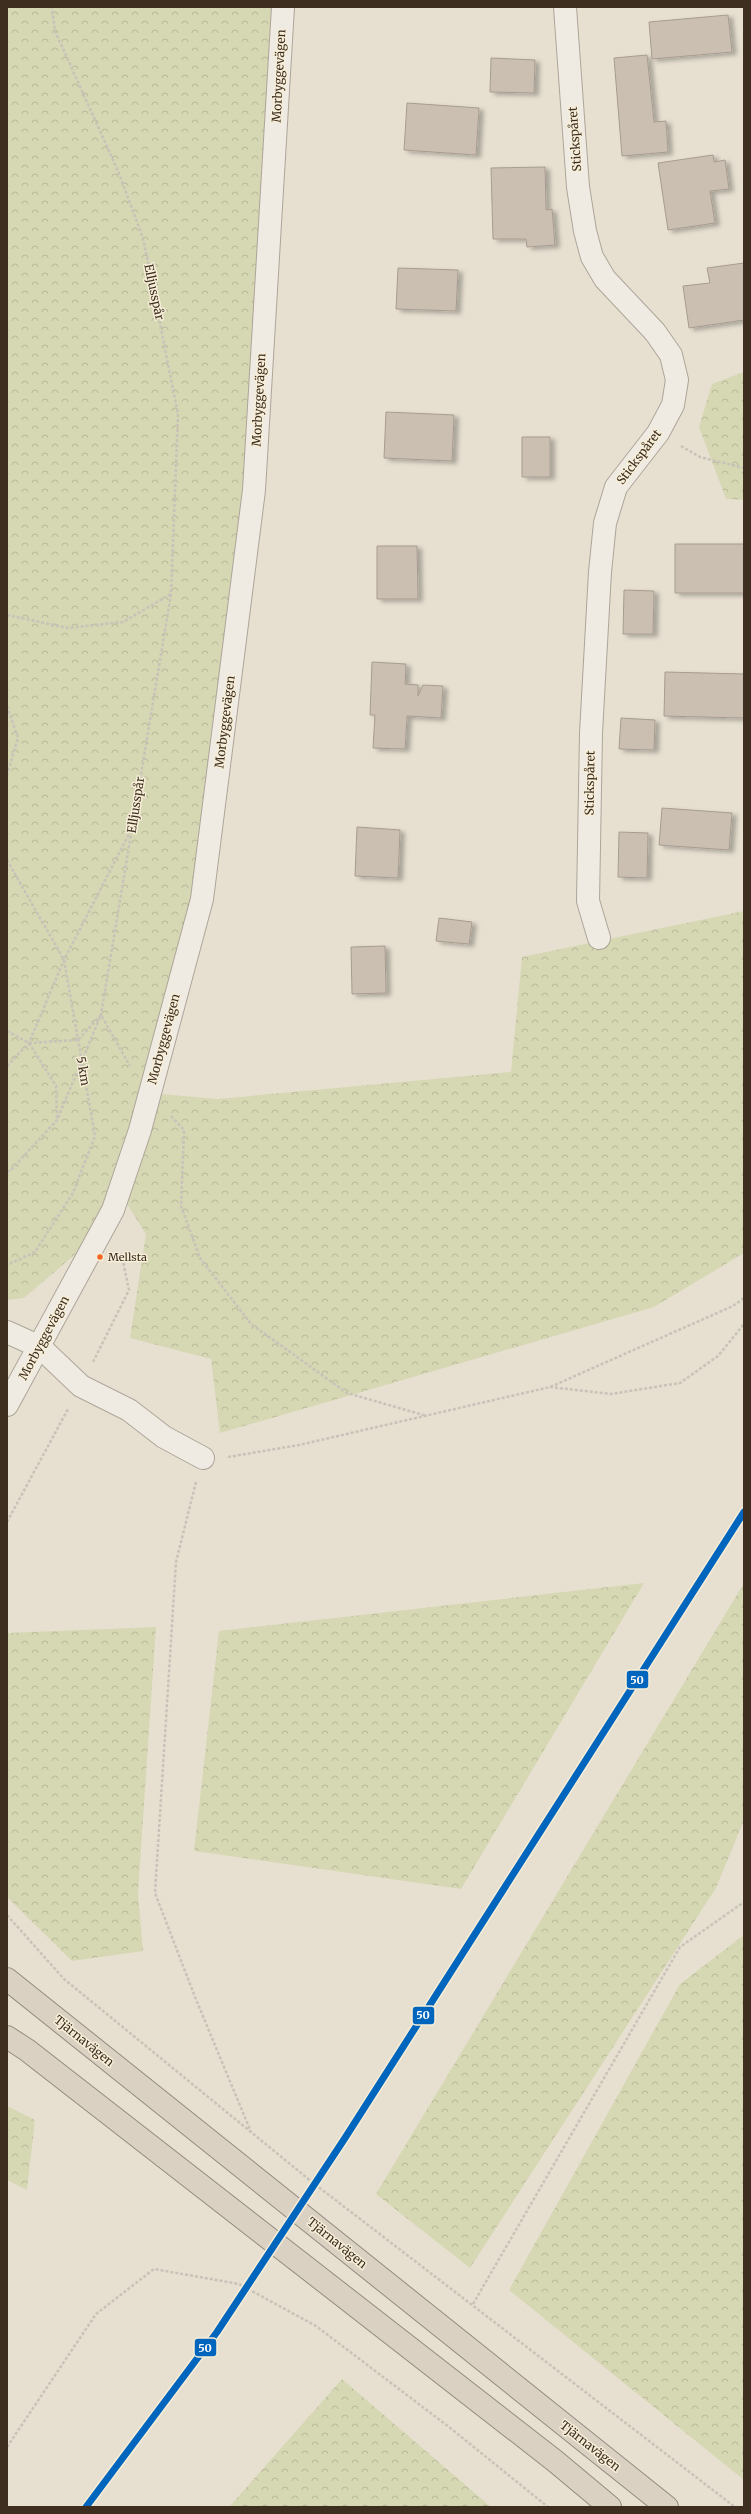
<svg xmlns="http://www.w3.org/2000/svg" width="751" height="2514" font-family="Merriweather,serif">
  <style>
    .forest { fill: url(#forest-crowns) }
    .building { fill: #cbbfb2; stroke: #a89c90; filter: url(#shadow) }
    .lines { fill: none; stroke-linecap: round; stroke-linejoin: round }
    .minor-casing { stroke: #ada599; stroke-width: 24 }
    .highway-casing { stroke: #928b80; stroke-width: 24 }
    .path { stroke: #c8c2b9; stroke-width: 2.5; stroke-dasharray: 3 2; stroke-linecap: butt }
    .minor { stroke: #efebe3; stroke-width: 22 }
    .highway { stroke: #dad1c2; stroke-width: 22 }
    .rail-1-casing { stroke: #f7eed8; stroke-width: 10 }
    .rail-1 { stroke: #0065bd; stroke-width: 7 }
    .bus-dot { fill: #f26522; stroke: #f7eed8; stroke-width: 1.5 }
    .labels { text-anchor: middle; stroke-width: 3; stroke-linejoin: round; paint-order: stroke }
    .bus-label { font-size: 11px; fill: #3d2e20; stroke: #f7eed8; text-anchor: start }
    .street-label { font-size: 12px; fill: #3d2e20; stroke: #f7eed8 }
    .line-badge { stroke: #f7eed8; stroke-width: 1.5 }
    .badge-label { font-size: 11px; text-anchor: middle; font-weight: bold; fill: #fff }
  </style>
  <defs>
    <pattern id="forest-crowns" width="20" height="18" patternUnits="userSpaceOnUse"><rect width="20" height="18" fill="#d6d7b3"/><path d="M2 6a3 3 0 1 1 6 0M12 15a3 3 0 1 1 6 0" fill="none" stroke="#b9b99a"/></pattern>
    <filter id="shadow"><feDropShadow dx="4.5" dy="2.5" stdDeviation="2" flood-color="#0004"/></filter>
  </defs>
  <rect width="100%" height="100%" fill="#e7e0d1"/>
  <path class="forest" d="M 7,7 L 283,7 L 254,490 L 202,899 L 150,1093 L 217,1099 L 511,1072 L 522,957 L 744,911 L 744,1253 L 654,1307 L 220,1433 L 211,1359 L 130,1338 L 146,1234 L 125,1201 L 93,1239 L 24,1298 L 7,1300 Z
    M 744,372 L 744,500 L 726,499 L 699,427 L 712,384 Z
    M 644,1583 L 461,1889 L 194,1851 L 219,1631 Z
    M 744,1583 L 744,1820 L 716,1888 L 470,2268 L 376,2194 Z
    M 156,1627 L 138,1894 L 143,1951 L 72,1961 L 7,1897 L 7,1633 Z
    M 744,1935 L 744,2480 L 509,2290 L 680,1984 Z
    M 7,2106 L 35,2120 L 27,2190 L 7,2180 Z
    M 342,2379 L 491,2507 L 229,2507 Z"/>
  <path class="building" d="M 728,15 L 732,52 L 652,59 L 649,22 Z
    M 647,55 L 654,122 L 666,121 L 668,152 L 622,156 L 614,58 Z
    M 491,58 L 535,60 L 534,93 L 490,92 Z
    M 407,103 L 479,108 L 476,155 L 404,150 Z
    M 713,155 L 714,162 L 725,160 L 729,189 L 710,191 L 715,223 L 668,230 L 658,163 Z
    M 545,167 L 546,210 L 552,209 L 555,245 L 527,247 L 526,239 L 493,239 L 491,168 Z
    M 744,263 L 744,320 L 689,328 L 683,286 L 710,283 L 707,268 Z
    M 398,268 L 458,270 L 456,311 L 396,309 Z
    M 386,412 L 454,415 L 452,461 L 384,458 Z
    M 522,437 L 550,437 L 550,477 L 522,477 Z
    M 675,544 L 744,544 L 744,593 L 675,593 Z
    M 377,546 L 417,546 L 418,599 L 377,599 Z
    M 624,590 L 654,591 L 653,634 L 623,634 Z
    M 372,662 L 406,664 L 405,684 L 418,685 L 418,696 L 423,685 L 443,686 L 441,718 L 407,716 L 405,749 L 373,748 L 375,715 L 370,715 Z
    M 665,672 L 744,674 L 744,718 L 664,716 Z
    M 621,718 L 655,720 L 654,750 L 619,749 Z
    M 662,808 L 732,813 L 729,850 L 659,845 Z
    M 357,827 L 400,830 L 398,878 L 355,876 Z
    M 619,832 L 648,833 L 647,878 L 618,877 Z
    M 439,918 L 472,922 L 469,944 L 436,941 Z
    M 385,946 L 386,993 L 352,994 L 351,947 Z"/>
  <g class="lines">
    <g class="minor-casing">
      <path id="minor" d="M 565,7 L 578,187 L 585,231 L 592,257 L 605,279 L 655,332 L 671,355 L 677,380 L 673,405 L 658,433 L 616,487 L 605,523 L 600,572 L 591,733 L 588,901 L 599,938
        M 7,1332 L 40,1347 L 81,1386 L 129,1410 L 164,1437 L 203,1458
        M 7,1405 L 113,1210 L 140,1130 L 202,899 L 254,490 L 283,7"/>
    </g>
    <g class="highway-casing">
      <path id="highway" d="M 7,1979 L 667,2507
        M 7,2037 L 27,2050 L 555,2461 L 610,2507"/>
    </g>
    <path class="path" d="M 681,446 L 700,457 L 744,468
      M 7,615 L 68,628 L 123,622 L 171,594
      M 7,706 L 18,738 L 7,775
      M 7,860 L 64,960 L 95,1136 L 73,1193 L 35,1252 L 7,1265
      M 7,1031 L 29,1043 L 78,1040 L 101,1015 L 130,1066
      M 29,1043 L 56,1086 L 57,1119
      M 7,1066 L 29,1043 L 64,960 L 131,830
      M 171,1116 L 184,1130 L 181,1206 L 200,1258 L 251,1324 L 347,1393 L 427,1416
      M 7,1171 L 10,1171 L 57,1120 L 101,1015 L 171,594 L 178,414 L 143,238 L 118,171 L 55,31 L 52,7
      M 93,1362 L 129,1290 L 121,1252
      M 550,1387 L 611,1394 L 680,1383 L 718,1356 L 744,1324
      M 228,1457 L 299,1445 L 550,1387 L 733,1306 L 744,1298
      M 196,1482 L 176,1562 L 155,1893 L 195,1997 L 251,2132
      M 7,1522 L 68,1409
      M 7,1915 L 64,1979 L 312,2182 L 735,2507
      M 473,2304 L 680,1947 L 744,1902
      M 744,2446 L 744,2449
      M 7,2447 L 96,2314 L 154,2269 L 239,2284 L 316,2326 L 449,2427 L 548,2507"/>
    <use href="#minor" class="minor"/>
    <use href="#highway" class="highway"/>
    <g class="rail-1-casing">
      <path id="rail-1" d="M 86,2507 L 217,2332 L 345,2138 L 744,1512"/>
    </g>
    <use href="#rail-1" class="rail-1"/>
  </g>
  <circle class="bus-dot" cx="100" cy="1257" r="3.5"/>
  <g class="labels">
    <g class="bus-label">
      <text x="108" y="1261">Mellsta</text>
    </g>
    <g class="street-label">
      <text transform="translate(279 76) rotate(-87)" y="4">Morbyggevägen</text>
      <text transform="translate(575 139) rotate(-94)" y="4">Stickspåret</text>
      <text transform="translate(154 292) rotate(78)" y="4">Elljusspår</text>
      <text transform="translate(259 400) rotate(-87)" y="4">Morbyggevägen</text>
      <text transform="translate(639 457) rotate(-53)" y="4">Stickspåret</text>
      <text transform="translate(225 722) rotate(-83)" y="4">Morbyggevägen</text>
      <text transform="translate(590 783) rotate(-89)" y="4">Stickspåret</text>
      <text transform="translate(136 805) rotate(-81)" y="4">Elljusspår</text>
      <text transform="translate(164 1039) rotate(-75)" y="4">Morbyggevägen</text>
      <text transform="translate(83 1071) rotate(80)" y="4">5 km</text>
      <text transform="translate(44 1338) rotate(-62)" y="4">Morbyggevägen</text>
      <text transform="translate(84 2041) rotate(39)" y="4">Tjärnavägen</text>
      <text transform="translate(337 2243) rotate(39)" y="4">Tjärnavägen</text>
      <text transform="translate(590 2446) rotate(38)" y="4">Tjärnavägen</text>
    </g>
  </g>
  <g class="line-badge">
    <rect x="626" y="1670" width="23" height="19" rx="4" fill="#0065bd"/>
    <rect x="412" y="2006" width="23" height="19" rx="4" fill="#0065bd"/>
    <rect x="194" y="2338" width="23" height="19" rx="4" fill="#0065bd"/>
  </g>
  <g class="badge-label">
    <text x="637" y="1684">50</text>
    <text x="423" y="2019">50</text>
    <text x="205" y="2352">50</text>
  </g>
  <rect width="751" height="2514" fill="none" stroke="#3d2e20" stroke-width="16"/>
</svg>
